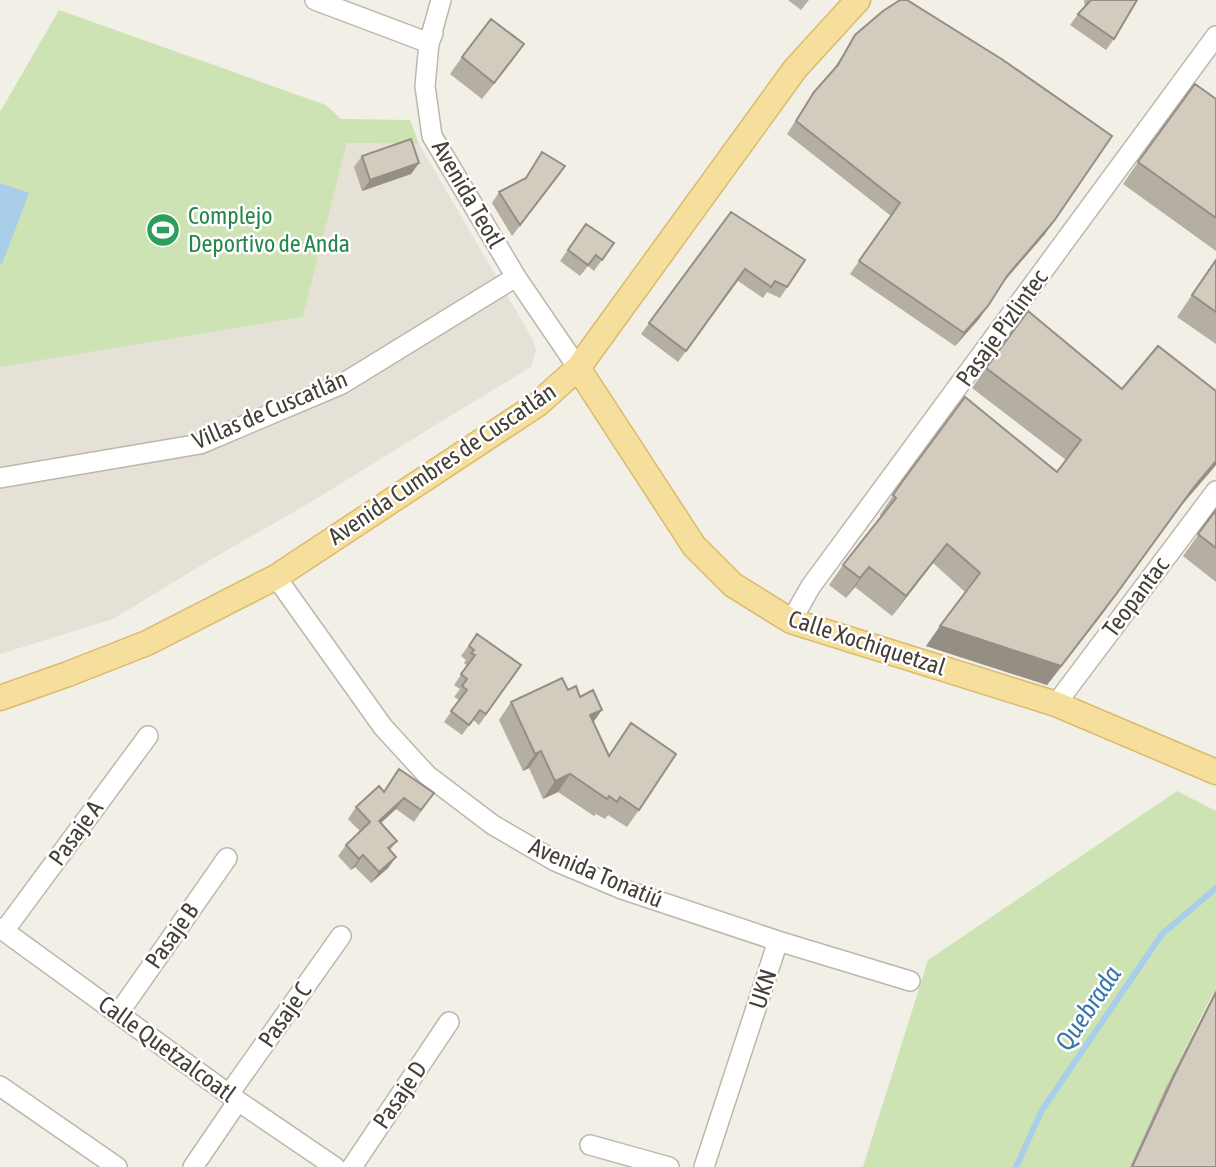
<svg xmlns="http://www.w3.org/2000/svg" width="1216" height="1167" font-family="'Asap Condensed',sans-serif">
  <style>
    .residential { fill: #e6e1d6 }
    .green { fill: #cde3b3 }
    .water { fill: #a8ceea }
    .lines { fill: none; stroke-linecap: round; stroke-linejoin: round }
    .stream { stroke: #a8ceea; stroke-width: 6 }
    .minor-casing { stroke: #bdb7ab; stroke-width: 22 }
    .major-casing { stroke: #dabb6e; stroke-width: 27 }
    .minor { stroke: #fff; stroke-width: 19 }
    .major { stroke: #f6de9d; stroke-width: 24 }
    .wall { fill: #b5afa3 }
    .shaded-wall { fill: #948e85 }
    .building { fill: #d3cbbe; stroke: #948e85; stroke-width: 2 }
    .labels { text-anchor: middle; stroke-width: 5; stroke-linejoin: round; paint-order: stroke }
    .street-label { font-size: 24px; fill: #454037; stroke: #fff }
    .leisure-label { font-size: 24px; fill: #27864d; stroke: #fff; text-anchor: start }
    .water-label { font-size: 26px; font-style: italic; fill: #3977a8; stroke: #fff }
  </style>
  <rect width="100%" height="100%" fill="#f2efe7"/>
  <path class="residential" d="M 347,143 L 419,144 L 532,338 L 536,350 L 531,367 L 450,416 L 311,502 L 215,557 L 113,619 L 0,654 L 0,367 L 303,317 Z"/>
  <path class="green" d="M 59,10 L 326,105 L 341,119 L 410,120 L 419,144 L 347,143 L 303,317 L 0,367 L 0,112 Z
    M 1177,791 L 1216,811 L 1216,991 L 1213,993 L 1166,1087 L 1130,1167 L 863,1167 L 928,960 Z"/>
  <path class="water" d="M 0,183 L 29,193 L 2,264 L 0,263 Z"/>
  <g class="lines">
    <path class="stream" d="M 1016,1167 L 1042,1110 L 1162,934 L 1216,888"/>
    <g class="minor-casing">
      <path id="minor" d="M 315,0 L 429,43 L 433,33
        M 441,0 L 429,43 L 425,86 L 432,136 L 516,277 L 578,368
        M 0,478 L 200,444 L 342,384 L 516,277
        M 276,577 L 383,727 L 427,775 L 493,825 L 555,861 L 622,889 L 778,941 L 910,981
        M 791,621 L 811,586 L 1216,36
        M 1056,704 L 1216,491
        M 0,928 L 238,1101 L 335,1167
        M 4,931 L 148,736
        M 118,1014 L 227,858
        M 0,1086 L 117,1167
        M 229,1094 L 341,936
        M 590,1145 L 669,1167
        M 193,1167 L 238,1101
        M 352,1167 L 449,1022
        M 704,1167 L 778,941"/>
    </g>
    <g class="major-casing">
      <path id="major" d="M 578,368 L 694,546 L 733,585 L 791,621 L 1056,704 L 1216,772
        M 0,698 L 68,674 L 147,643 L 276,577 L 538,404 L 578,368 L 795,69 L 858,0"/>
    </g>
    <use href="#minor" class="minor"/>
    <use href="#major" class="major"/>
  </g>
  <path class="wall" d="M 788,0 L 809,0 L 801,10 Z
    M 1084,0 L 1137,0 L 1114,39 L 1106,50 L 1070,25 L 1078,14 L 1085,7 Z
    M 855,35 L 1045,234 L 1001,285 L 979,319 L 955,346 L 850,274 L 891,216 L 787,134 L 814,92 L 833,70 Z
    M 524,44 L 482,99 L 450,74 L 462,57 Z
    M 1216,99 L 1216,251 L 1123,184 L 1138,162 Z
    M 542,152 L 558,177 L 512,236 L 492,203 L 499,192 L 525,179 Z
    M 362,156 L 419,163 L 411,174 L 362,191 L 354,167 Z
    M 731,212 L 805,260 L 780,298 L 767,292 L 763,298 L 738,281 L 678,362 L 641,334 Z
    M 586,224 L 614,243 L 594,271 L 588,266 L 580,276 L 560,261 Z
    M 1216,259 L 1216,344 L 1177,317 Z
    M 986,368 L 1122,389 L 1216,391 L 1216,465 L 1180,507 L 1103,613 L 1047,685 L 926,646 L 965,592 L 933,563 L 892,616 L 855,587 L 846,598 L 829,585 L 843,565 L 881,517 L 880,515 L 902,482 L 1057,472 L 1066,460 L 972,388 Z
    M 1216,510 L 1216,582 L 1183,556 Z
    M 477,634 L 521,665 L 479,725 L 473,720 L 462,735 L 444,722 L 459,700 L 454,697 L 460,689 L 454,685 L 467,666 L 464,663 L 466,660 L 461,656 Z
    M 568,690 L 593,722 L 609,756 L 639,810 L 627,827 L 608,815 L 605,819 L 596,814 L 594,816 L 558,792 L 543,799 L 529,768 L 523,771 L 499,720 L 511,702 Z
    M 384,792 L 434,793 L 414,822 L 396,809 L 381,823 L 397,841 L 390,850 L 396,857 L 388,868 L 371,883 L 355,867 L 351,870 L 338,856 L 346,845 L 360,831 L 348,819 L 356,807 Z
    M 1216,990 L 1216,1167 L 1130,1167 L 1166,1087 Z"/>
  <path class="shaded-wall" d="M 524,44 L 512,61 L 482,99 L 494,83 Z
    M 419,163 L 411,174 L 362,191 L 370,180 Z
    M 1054,221 L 1045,234 L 997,289 L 1007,276 Z
    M 988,306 L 979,319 L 955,346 L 964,333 Z
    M 1216,461 L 1216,465 L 1180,507 L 1103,613 L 1047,685 L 926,646 L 940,626 Z
    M 947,544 L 933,563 L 892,616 L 906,596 Z
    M 869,567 L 855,587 L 846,598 L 860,578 Z
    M 602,710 L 590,727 L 590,715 Z
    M 541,751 L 529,768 L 523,771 L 535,754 Z
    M 570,774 L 558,792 L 543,799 L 555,781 Z
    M 404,798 L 396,809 L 371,832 L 379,821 Z
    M 363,855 L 355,867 L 351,870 L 359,859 Z
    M 396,857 L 388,868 L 371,883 L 379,872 Z"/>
  <path class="building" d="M 900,0 L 907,0 L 1003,60 L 1112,136 L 1054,221 L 1007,276 L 988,306 L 964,333 L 859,261 L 900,203 L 796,121 L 814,92 L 838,65 L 855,35 L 883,11 Z
    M 1091,0 L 1137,0 L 1114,39 L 1078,14 Z
    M 491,19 L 524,44 L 494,83 L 462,57 Z
    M 1195,84 L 1216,99 L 1216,218 L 1138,162 Z
    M 411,139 L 419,163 L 370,180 L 362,156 Z
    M 542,152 L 565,166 L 520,225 L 499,192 L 526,178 Z
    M 731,212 L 805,260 L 787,287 L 775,281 L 771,287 L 745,269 L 686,351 L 649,323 Z
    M 586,224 L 614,243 L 602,260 L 596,255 L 588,265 L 568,250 Z
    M 1216,260 L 1216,312 L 1192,295 Z
    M 1028,311 L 1122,389 L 1158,346 L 1216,391 L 1216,461 L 1194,487 L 1117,593 L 1061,666 L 940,626 L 980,573 L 947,544 L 906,596 L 869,567 L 860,578 L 843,565 L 896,498 L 893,495 L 902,482 L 965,397 L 1057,472 L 1081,440 L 986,368 Z
    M 1216,510 L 1216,548 L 1198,534 Z
    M 477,634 L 521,665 L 486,714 L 480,710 L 469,725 L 451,711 L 467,690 L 462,686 L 467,679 L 461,674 L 475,655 L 471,653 L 474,650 L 469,646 Z
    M 562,678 L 568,690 L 576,686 L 580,697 L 593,690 L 602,710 L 590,715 L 609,756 L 631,723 L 676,754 L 639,810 L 620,797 L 617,802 L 609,796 L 607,799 L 570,774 L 555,781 L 541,751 L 535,754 L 511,702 Z
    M 399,769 L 434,793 L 421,810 L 404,798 L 379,821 L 397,841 L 388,848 L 396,857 L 379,872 L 363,855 L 359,859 L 346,845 L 370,822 L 356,807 L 379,786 L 384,792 Z
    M 1216,992 L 1216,1167 L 1132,1167 L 1174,1076 Z"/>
  <defs>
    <g id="stadium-disc" transform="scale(1.75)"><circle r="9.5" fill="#2e9e5b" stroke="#fff"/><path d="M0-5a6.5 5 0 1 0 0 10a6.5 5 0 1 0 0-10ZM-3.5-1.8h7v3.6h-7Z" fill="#fff"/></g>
  </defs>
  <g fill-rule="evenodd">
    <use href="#stadium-disc" x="163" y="230"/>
  </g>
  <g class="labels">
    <g class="street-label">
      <text transform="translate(468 194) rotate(60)" y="8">Avenida Teotl</text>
      <text transform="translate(1002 328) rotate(-54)" y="8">Pasaje Pizlintec</text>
      <text transform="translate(270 410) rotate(-23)" y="8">Villas de Cuscatlán</text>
      <text transform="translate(442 464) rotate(-34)" y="8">Avenida Cumbres de Cuscatlán</text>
      <text transform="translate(1136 597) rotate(-53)" y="8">Teopantac</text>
      <text transform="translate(867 643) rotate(18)" y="8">Calle Xochiquetzal</text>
      <text transform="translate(76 833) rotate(-54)" y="8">Pasaje A</text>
      <text transform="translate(596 873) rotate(23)" y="8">Avenida Tonatiú</text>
      <text transform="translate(172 936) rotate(-55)" y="8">Pasaje B</text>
      <text transform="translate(763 989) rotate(-72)" y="8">UKN</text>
      <text transform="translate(285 1015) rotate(-55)" y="8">Pasaje C</text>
      <text transform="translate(167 1049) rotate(36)" y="8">Calle Quetzalcoatl</text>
      <text transform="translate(400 1095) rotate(-56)" y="8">Pasaje D</text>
    </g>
    <g class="leisure-label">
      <text x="188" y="224">Complejo<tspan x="188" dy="28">Deportivo de Anda</tspan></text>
    </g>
    <g class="water-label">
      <text transform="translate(1088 1008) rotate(-56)" y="9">Quebrada</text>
    </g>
  </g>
</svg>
